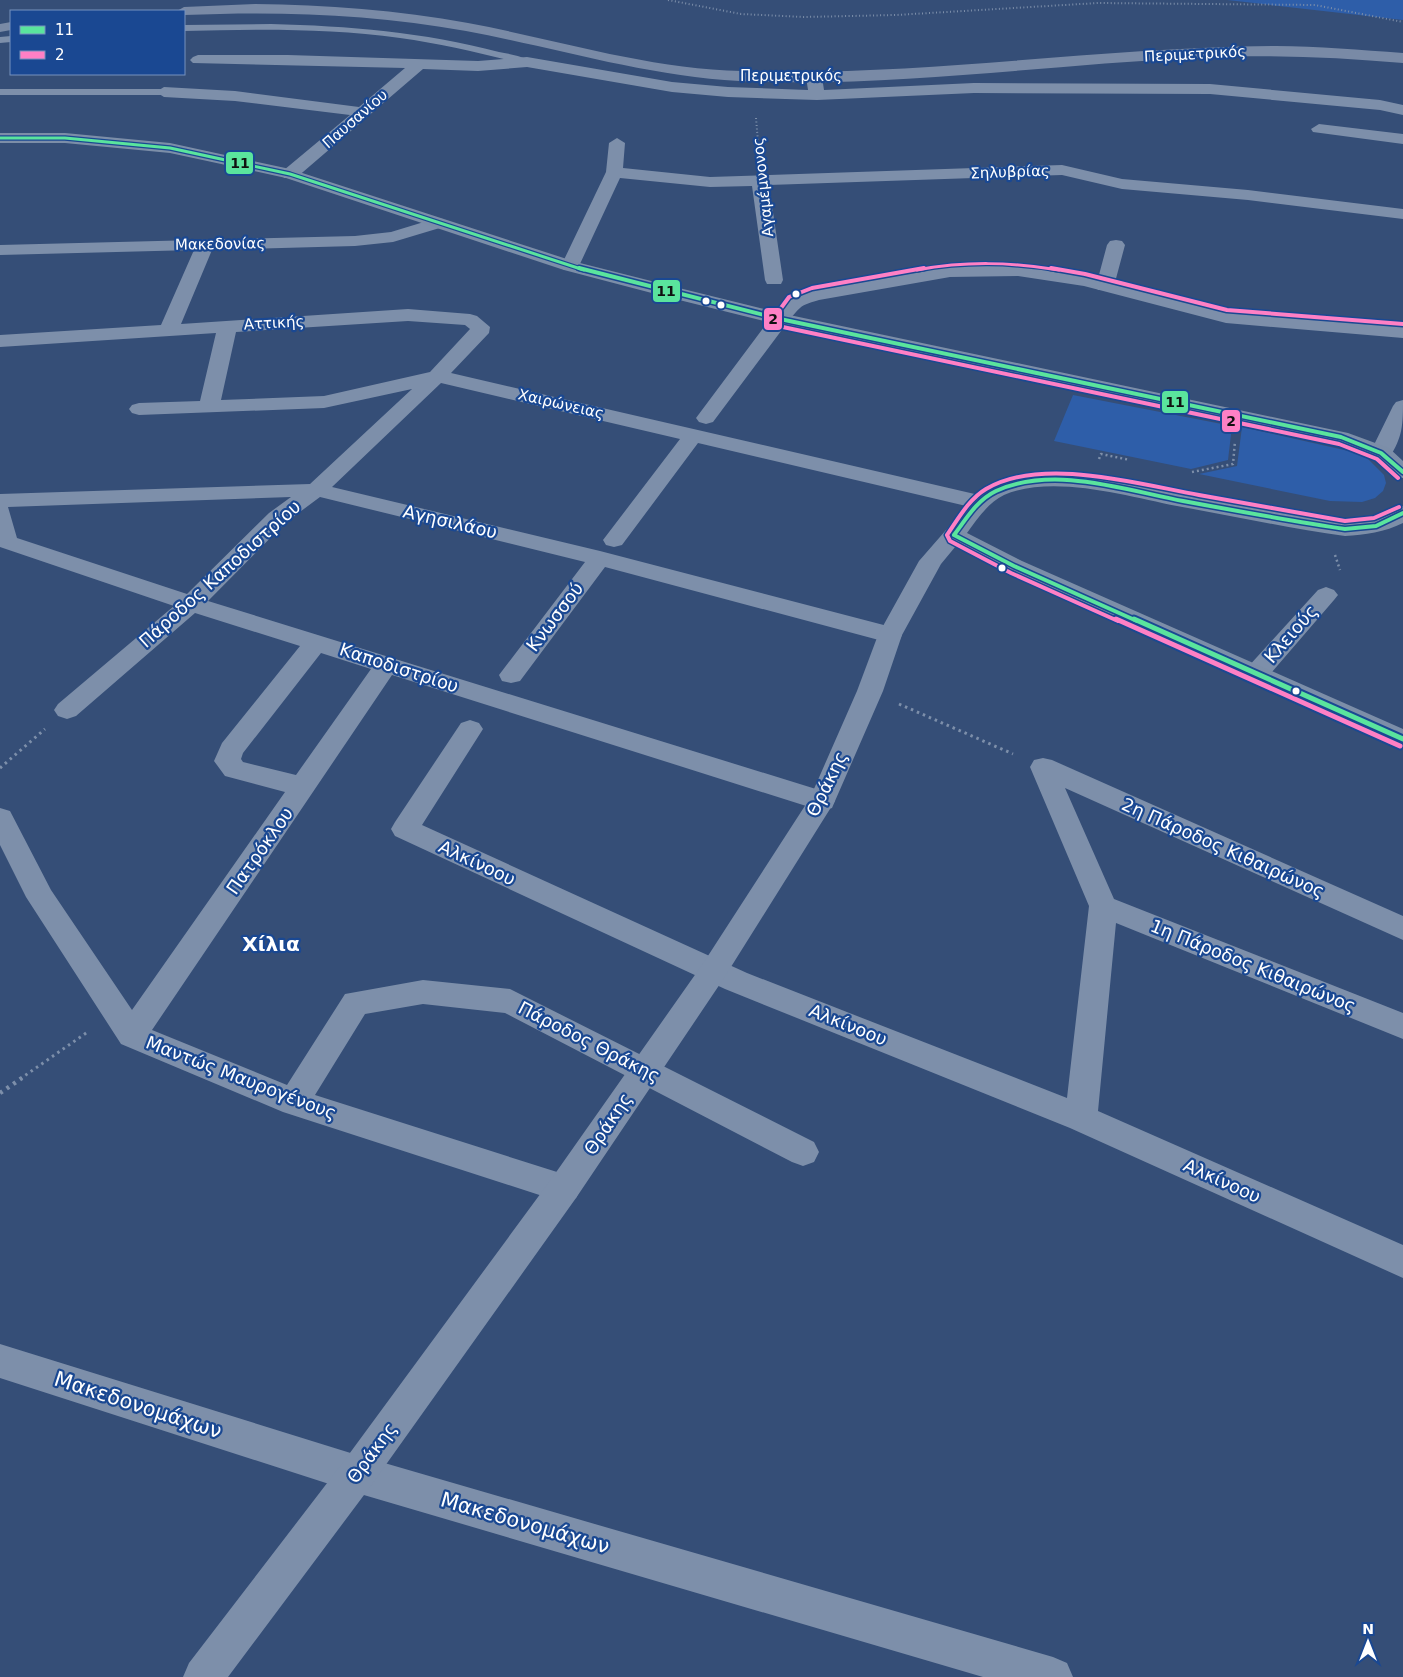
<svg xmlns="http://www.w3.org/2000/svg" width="1403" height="1677" font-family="'DejaVu Sans',sans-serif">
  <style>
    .green { fill: #2e5ea9 }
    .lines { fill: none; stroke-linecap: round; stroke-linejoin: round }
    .path-far3 { stroke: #7d8faa; stroke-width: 2; stroke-dasharray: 1 2.5; stroke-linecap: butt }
    .path-far2 { stroke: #7d8faa; stroke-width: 2.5; stroke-dasharray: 2 3; stroke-linecap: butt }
    .path-far1 { stroke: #7d8faa; stroke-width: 3; stroke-dasharray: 2.5 4; stroke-linecap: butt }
    .path { stroke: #7d8faa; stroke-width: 4.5; stroke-dasharray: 3 5; stroke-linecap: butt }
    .service { fill: #7d8faa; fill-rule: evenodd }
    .minor { fill: #7d8faa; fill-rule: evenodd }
    .tertiary { fill: #7d8faa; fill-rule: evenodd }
    .secondary { fill: #798aa6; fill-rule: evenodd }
    .primary { fill: #7c8ea8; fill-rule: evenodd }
    .bus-1-far2-casing { stroke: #1a4892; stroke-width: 5.5 }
    .bus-1-far1-casing { stroke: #1a4892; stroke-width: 7 }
    .bus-1-casing { stroke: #1a4892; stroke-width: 9 }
    .bus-2-far2-casing { stroke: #1a4892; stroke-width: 5.5 }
    .bus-2-far1-casing { stroke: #1a4892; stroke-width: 7 }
    .bus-2-casing { stroke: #1a4892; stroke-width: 9 }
    .bus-1-far2 { stroke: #5ae49d; stroke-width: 3 }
    .bus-1-far1 { stroke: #5ae49d; stroke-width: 4 }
    .bus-1 { stroke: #5ae49d; stroke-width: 5 }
    .bus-2-far2 { stroke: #ff80c5; stroke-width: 3 }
    .bus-2-far1 { stroke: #ff80c5; stroke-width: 4 }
    .bus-2 { stroke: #ff80c5; stroke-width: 5 }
    .bus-dot { fill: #fff; stroke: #1a4892; stroke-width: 2 }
    .labels { text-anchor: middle; stroke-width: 4.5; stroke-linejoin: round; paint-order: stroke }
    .far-street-label { font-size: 15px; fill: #fff; stroke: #1a4892 }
    .street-label { font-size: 18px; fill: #fff; stroke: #1a4892 }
    .quarter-label { font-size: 20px; font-weight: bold; fill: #fff; stroke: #1a4892 }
    .near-street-label { font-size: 21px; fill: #fff; stroke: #1a4892 }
    .line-badge { stroke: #1a4892; stroke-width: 2 }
    .pale-badge-label { font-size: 14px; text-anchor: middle; font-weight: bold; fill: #111 }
  </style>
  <rect width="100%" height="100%" fill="#354e77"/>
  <path class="green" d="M 1227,0 L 1403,0 L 1403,20 Z
    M 1073,395 L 1232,426 L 1228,460 L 1191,469 L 1054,441 Z
    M 1242,427 L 1353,452 L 1367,458 L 1384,475 L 1386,483 L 1383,491 L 1375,498 L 1362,502 L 1330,501 L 1199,474 L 1237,466 Z"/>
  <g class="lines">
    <path class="path-far3" d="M 668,0 L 741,14 L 804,17 L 896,15 L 1098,3 L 1315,5 L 1403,22
      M 756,118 L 759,154"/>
    <path class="path-far2" d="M 1099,459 L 1101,454 L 1130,460
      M 1192,472 L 1233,464 L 1235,441
      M 1335,555 L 1340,570"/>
    <path class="path-far1" d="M 899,704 L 1013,754
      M 0,768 L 45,729
      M 20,1079 L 89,1031"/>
    <path class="path" d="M 0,1093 L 22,1078"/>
    <path class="service" d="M 271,24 C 348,26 424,32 499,52 C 509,54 524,56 531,62 L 527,65 C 485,54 443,44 400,38 C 328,28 256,29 184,31 L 184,25 Z
      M 11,36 L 11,42 L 0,43 L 0,37 Z
      M 0,89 L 164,89 L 169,92 L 164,95 L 0,95 Z"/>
    <path class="minor" d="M 198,55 L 288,55 L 478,61 L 527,57 L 672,82 L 728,87 L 808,90 L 806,77 L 814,72 L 822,77 L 824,90 L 974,83 L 1210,84 L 1380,100 L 1403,105 L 1403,115 L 1380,110 L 1210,94 L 974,93 L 817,100 L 728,97 L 672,92 L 527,67 L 478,71 L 423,69 L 296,178 L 284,178 L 282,174 L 284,170 L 350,115 L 235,101 L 164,97 L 156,92 L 164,87 L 235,91 L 359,107 L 405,68 L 193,63 L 190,60 L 193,57 Z
      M 1319,124 L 1403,134 L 1403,144 L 1313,132 L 1311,129 Z
      M 617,138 L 625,143 L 623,168 L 710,177 L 1062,165 L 1122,179 L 1248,190 L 1403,209 L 1403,219 L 1248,200 L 1122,189 L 1062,175 L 769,185 L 783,280 L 781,284 L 767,284 L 765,280 L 752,186 L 710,187 L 620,178 L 579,266 L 576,270 L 564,270 L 561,266 L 606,172 L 609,143 Z
      M 437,218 L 443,219 L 446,223 L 443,227 L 393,242 L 355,246 L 212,250 L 181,324 L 408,309 L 470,314 L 477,316 L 490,327 L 489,333 L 451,373 L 979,495 L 987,497 L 990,502 L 987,507 L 979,509 L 698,443 L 622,545 L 614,547 L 606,545 L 603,540 L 680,439 L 441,383 L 332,487 L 600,551 L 899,629 L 902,635 L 899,641 L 890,643 L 605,567 L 520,681 L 511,683 L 502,681 L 499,675 L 585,562 L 320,497 L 285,523 L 208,601 L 832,794 L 835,801 L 832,808 L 822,811 L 392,675 L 152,1030 L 287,1085 L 345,994 L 423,980 L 510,989 L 814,1142 L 819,1152 L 814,1162 L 803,1166 L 792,1162 L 505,1013 L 423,1004 L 365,1014 L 315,1095 L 576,1178 L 581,1188 L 576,1198 L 564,1203 L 283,1112 L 121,1044 L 26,897 L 0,845 L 0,808 L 10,811 L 51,890 L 132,1010 L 285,792 L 225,776 L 214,761 L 222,743 L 300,646 L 195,613 L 76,716 L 67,719 L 58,716 L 54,710 L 58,704 L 174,606 L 0,547 L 0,494 L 310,484 L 412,389 L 324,408 L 139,415 L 132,413 L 129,409 L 132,405 L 139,403 L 200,401 L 216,333 L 0,347 L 0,335 L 161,325 L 194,250 L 0,255 L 0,245 L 355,236 L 391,232 ZM 408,321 L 465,325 L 470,329 L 430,372 L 324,396 L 221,400 L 236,332 ZM 291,497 L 269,513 L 187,594 L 17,538 L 8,507 ZM 321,653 L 371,669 L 296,775 L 243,762 L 241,759 L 243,753 Z
      M 1116,240 L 1122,241 L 1125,245 L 1114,286 L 1112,290 L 1098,290 L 1096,286 L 1107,245 L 1110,241 Z
      M 780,313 L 787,315 L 790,319 L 713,422 L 706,424 L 699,422 L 696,418 L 699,414 L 773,315 Z
      M 1403,400 C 1403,424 1403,437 1389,458 L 1381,459 L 1373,458 L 1370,453 L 1393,406 L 1396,402 Z
      M 1326,587 L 1334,590 L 1338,595 L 1334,600 L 1265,680 L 1256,682 L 1247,680 L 1244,674 L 1247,668 L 1318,590 Z
      M 470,720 L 479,723 L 483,729 L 422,825 L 747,973 L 1067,1098 L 1089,906 L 1030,767 L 1034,760 L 1043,758 L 1052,760 L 1403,916 L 1403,940 L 1065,788 L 1114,899 L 1403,1013 L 1403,1039 L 1116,923 L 1098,1111 L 1403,1245 L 1403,1278 L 1070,1128 L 725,989 L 395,836 L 391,829 L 395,822 L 461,723 Z
      M 0,1344 L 357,1455 L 1053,1657 L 1067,1663 L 1073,1677 L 983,1677 L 357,1493 L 0,1378 Z"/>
    <path class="tertiary" d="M 977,263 L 1018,264 L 1084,275 L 1226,311 L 1403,326 L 1403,338 L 1226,323 L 1084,286 L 1018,276 L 950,277 L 819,300 C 813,302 804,304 800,308 C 790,317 788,327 773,323 L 770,319 L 787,299 L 807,291 L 950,265 Z
      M 954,528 L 962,530 L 965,535 L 941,564 L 902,635 L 883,691 L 835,801 L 724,978 L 576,1198 L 370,1487 L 228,1677 L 183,1677 L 189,1663 L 344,1461 L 552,1178 L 704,962 L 810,798 L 857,691 L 878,635 L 919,561 L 946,530 Z"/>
    <path class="secondary" d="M 255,4 C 326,5 398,10 468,23 C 559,40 649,69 742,71 C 921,77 1097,47 1276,46 C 1318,46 1361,50 1403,53 L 1403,63 C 1333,57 1264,54 1194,58 C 1042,65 891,88 739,81 C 646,76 557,48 466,31 C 373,14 279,11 184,15 L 184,11 L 177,11 L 184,7 Z
      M 11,22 L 11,30 L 0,32 L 0,24 Z"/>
    <path class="primary" d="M 0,133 L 65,133 L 170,143 L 290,169 L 576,262 L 679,288 L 780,313 L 1348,433 L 1389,448 L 1403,461 L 1403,478 L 1395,477 L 1373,458 L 1334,442 L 780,325 L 667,297 L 564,270 L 286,178 L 170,153 L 65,143 L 0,143 Z
      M 1038,475 L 1061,475 L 1110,480 L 1345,522 L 1373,519 L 1403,506 L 1403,523 C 1385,532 1365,535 1345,536 C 1288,528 1233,516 1177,506 C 1126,496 1053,474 1004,495 C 988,503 977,519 967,533 L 1022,561 L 1403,729 L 1403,748 L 1006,571 L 946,540 L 943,535 C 972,492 986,482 1038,475 Z"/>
    <g class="bus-1-far2-casing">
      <path id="bus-1-far2" d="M 0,138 L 65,138 L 170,148 L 290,174 L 584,270"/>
    </g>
    <g class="bus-1-far1-casing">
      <path id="bus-1-far1" d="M 579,268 L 780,319 L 1341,437 L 1381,453 L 1403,472
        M 1137,621 L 1014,566 L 954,535 C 966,519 977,500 996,491 C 1053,465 1125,490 1183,501 C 1237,511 1291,521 1345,529 L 1376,526 L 1403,513"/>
    </g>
    <g class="bus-1-casing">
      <path id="bus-1" d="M 1134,619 L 1403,739"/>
    </g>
    <g class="bus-2-far2-casing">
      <path id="bus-2-far2" d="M 917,270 C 966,261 1010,262 1059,270"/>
    </g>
    <g class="bus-2-far1-casing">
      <path id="bus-2-far1" d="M 924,268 L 812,288 L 789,297 L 773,319 L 778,326 L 1339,444 L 1377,459 L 1398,478
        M 1051,268 L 1085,274 L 1227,310 L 1403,324
        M 1118,621 L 1011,573 L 950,541 L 947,535 C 958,519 969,499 986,489 C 1042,456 1138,484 1199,495 C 1248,504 1296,512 1345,521 L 1374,518 L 1399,507"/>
    </g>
    <g class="bus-2-casing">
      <path id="bus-2" d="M 1116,619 L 1400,746"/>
    </g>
    <use href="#bus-1-far2" class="bus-1-far2"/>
    <use href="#bus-1-far1" class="bus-1-far1"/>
    <use href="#bus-1" class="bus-1"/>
    <use href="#bus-2-far2" class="bus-2-far2"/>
    <use href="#bus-2-far1" class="bus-2-far1"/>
    <use href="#bus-2" class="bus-2"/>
  </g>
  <g class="bus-dot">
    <circle cx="796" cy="294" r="4.5"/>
    <circle cx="706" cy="301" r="4.5"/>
    <circle cx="721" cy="305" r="4.5"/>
    <circle cx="1002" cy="568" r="4.5"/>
    <circle cx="1296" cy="691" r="4.5"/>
  </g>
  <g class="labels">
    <g class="far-street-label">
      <text transform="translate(1195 54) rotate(-3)" y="5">Περιμετρικός</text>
      <text x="791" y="81">Περιμετρικός</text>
      <text transform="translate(355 119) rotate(-41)" y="5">Παυσανίου</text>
      <text transform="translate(1010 172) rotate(-2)" y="5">Σηλυβρίας</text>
      <text transform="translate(763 187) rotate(-96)" y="5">Αγαμέμνονος</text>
      <text transform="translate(220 244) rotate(-1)" y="5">Μακεδονίας</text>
      <text transform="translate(274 323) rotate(-3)" y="5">Αττικής</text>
      <text transform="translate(561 404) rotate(13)" y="5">Χαιρώνειας</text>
    </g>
    <g class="street-label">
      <text transform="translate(450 522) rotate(13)" y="6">Αγησιλάου</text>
      <text transform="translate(220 574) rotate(-42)" y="6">Πάροδος Καποδιστρίου</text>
      <text transform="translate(555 617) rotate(-53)" y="6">Κνωσσού</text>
      <text transform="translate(1291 634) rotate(-49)" y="6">Κλειούς</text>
      <text transform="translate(399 668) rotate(18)" y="6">Καποδιστρίου</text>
      <text transform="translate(827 784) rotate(-64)" y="6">Θράκης</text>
      <text transform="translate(1223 848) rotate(24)" y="6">2η Πάροδος Κιθαιρώνος</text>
      <text transform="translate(260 851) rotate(-55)" y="6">Πατρόκλου</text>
      <text transform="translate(477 863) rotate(25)" y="6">Αλκίνοου</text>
      <text transform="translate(1253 966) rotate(22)" y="6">1η Πάροδος Κιθαιρώνος</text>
      <text transform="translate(848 1025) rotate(22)" y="6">Αλκίνοου</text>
      <text transform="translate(589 1042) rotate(27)" y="6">Πάροδος Θράκης</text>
      <text transform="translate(241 1078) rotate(21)" y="6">Μαντώς Μαυρογένους</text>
      <text transform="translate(608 1124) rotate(-56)" y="6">Θράκης</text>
      <text transform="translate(1222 1181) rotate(24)" y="6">Αλκίνοου</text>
      <text transform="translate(372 1453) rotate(-54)" y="6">Θράκης</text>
    </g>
    <g class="quarter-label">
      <text x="271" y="951">Χίλια</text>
    </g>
    <g class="near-street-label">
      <text transform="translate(138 1405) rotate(18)" y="7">Μακεδονομάχων</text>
      <text transform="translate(525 1523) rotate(16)" y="7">Μακεδονομάχων</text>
    </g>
  </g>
  <g class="line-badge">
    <rect x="225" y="151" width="29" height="24" rx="5" fill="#5ae49d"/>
    <rect x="652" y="279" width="29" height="24" rx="5" fill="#5ae49d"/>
    <rect x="763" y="307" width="20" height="24" rx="5" fill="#ff80c5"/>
    <rect x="1161" y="390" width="28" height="24" rx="5" fill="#5ae49d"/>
    <rect x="1221" y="409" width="20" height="24" rx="5" fill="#ff80c5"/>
  </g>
  <g class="pale-badge-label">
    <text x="240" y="168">11</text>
    <text x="666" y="296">11</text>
    <text x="773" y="324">2</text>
    <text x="1175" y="407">11</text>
    <text x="1231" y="426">2</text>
  </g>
  <rect x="10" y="10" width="175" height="65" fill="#1a4892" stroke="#7691be"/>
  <rect x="20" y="26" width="25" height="8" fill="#5ae49d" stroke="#7691be"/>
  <text x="55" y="35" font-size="15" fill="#ffffff">11</text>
  <rect x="20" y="51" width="25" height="8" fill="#ff80c5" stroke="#7691be"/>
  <text x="55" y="60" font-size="15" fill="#ffffff">2</text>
  <g transform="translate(1368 1642)" stroke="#1a4892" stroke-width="4" paint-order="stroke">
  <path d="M0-4L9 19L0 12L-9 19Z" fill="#ffffff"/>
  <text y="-8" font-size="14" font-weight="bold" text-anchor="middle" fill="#ffffff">N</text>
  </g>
</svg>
